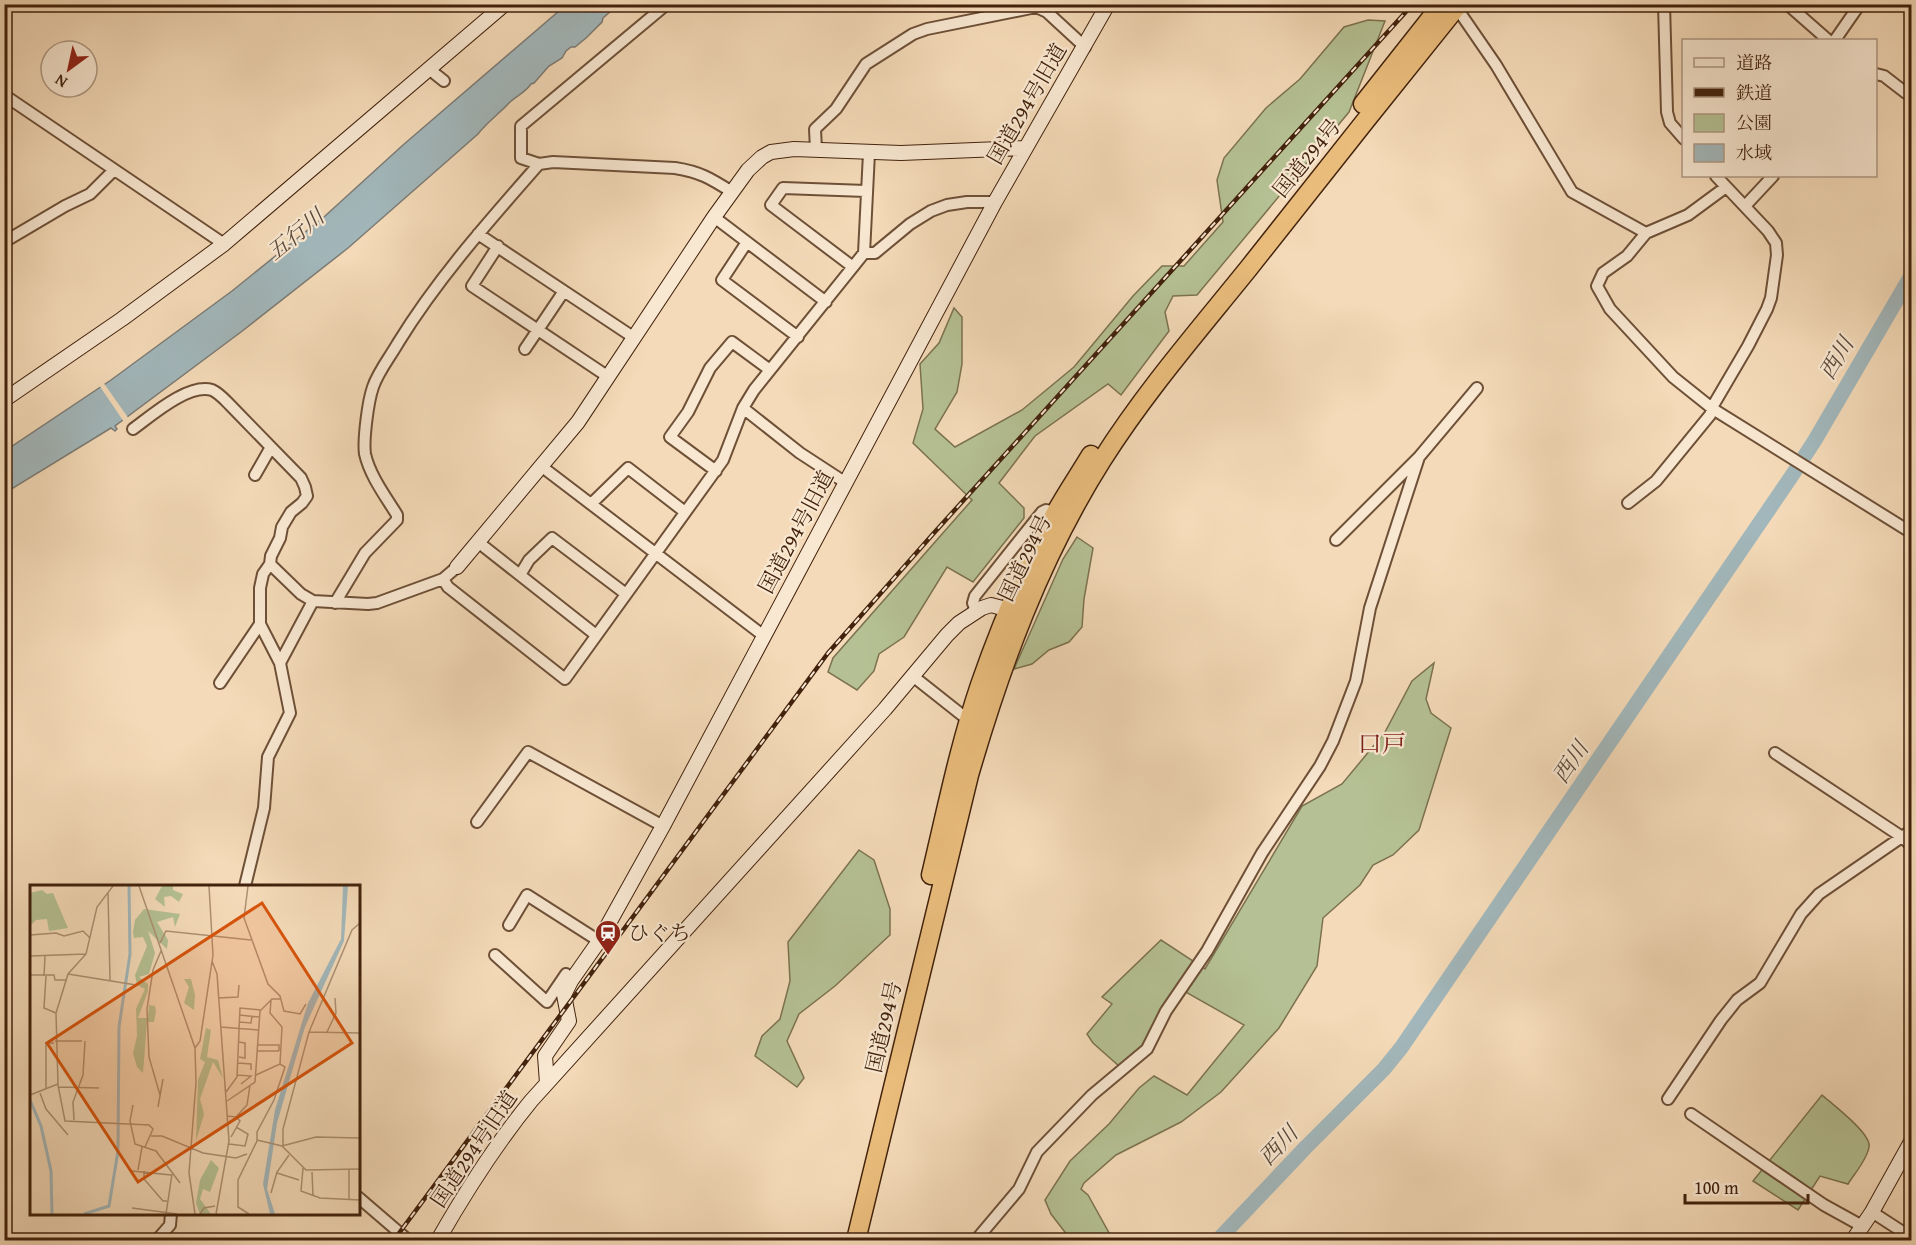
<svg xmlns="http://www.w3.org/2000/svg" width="1916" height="1245" font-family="'Gentium Book Plus','Noto Serif JP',serif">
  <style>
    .green { fill: #b5c194; stroke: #7c7250; stroke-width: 1.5 }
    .water { fill: #a2b7bb; stroke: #7c7b75; stroke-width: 1.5 }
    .pier { fill: #f4dab8 }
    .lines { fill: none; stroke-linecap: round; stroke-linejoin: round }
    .river { stroke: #a2b7bb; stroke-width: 15 }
    .street-casing { stroke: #6e5037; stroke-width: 14 }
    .secondary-casing { stroke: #42220c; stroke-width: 16 }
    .highway-casing { stroke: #42220c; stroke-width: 21 }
    .street { stroke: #f8e7d1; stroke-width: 10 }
    .secondary { stroke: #f8e7d1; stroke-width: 14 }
    .highway { stroke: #eabd7c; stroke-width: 18 }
    .rail-casing { stroke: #42220c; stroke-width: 4.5 }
    .rail { stroke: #f8e7d1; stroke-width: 2; stroke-dasharray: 7; stroke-linecap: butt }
    .labels { text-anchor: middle; stroke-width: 4.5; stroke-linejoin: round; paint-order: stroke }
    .street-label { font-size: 21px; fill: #42220c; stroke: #f8e7d1 }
    .poi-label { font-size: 21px; fill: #42220c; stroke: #f8e7d1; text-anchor: start }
    .water-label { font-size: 22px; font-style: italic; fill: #5a4738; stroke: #f8e7d1 }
    .quarter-label { font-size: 24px; fill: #7a1f14; stroke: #f8e7d1 }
    .inset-river { fill: none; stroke: #a2b7bb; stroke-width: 3 }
    .inset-road { fill: none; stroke: #ad9073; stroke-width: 1.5 }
    .view { fill: #d7540c; fill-opacity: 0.15; stroke: #d7540c; stroke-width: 3 }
    .inset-edge { fill: none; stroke: #42220c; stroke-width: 3 }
  </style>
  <rect width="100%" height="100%" fill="#f4dab8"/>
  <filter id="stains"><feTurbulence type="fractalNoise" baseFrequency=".00333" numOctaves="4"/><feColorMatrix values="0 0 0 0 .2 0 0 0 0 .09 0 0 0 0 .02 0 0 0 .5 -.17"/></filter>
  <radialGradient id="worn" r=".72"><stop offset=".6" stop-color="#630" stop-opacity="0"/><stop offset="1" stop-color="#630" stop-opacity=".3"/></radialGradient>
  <path class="green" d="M 1368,20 L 1385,21 L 1349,112 L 1197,295 L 1173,296 L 1165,312 L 1169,331 L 1121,395 L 1108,384 L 1035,436 L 999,483 L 1024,508 L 1024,518 L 973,582 L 947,567 L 904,637 L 879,654 L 874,671 L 857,690 L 828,672 L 833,658 L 972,500 L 913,443 L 923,409 L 920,364 L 939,343 L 954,308 L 962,317 L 962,364 L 957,392 L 935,429 L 955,447 L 1022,410 L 1074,367 L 1133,296 L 1162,266 L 1184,266 L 1223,222 L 1217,180 L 1224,158 L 1266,108 L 1300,79 L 1344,27 Z
    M 1077,537 L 1093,548 L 1084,599 L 1082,627 L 1069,642 L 1049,650 L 1032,664 L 1014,669 L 1063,559 Z
    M 1434,663 L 1426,699 L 1431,713 L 1451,728 L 1419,830 L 1393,855 L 1373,865 L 1360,885 L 1323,918 L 1317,966 L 1279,1028 L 1221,1092 L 1181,1122 L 1116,1155 L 1084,1183 L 1081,1189 L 1088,1195 L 1113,1240 L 1071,1240 L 1051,1214 L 1045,1200 L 1070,1161 L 1109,1124 L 1139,1088 L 1154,1076 L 1187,1095 L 1244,1025 L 1177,987 L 1143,1047 L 1119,1066 L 1093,1043 L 1087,1034 L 1112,1004 L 1102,997 L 1161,940 L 1205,969 L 1302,806 L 1342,784 L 1385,732 L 1412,681 Z
    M 859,850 L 874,860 L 890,909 L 890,935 L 835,986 L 799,1014 L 787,1041 L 804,1078 L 797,1087 L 755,1056 L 762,1036 L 780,1019 L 790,981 L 788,942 Z
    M 1822,1095 C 1832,1104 1872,1134 1869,1147 C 1867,1160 1854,1174 1848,1184 L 1820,1176 L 1798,1210 L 1753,1181 Z"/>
  <path class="water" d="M 566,5 L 623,5 L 616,11 L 611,11 L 603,18 L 602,22 L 586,38 L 575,47 L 571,47 L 566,51 L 562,58 L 549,66 L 534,83 L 531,84 C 525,93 516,96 509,103 C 499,114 487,122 478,134 L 348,248 L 241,332 L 115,426 L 117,429 L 115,431 L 111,428 L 5,493 L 5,451 L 111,380 L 232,291 L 325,216 L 403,145 Z"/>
  <path class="pier" d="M 103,382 L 129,419 L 124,422 L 99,385 Z"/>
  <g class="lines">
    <path class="river" d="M 1218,1240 L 1305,1148 L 1384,1069 L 1401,1048 L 1791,477 L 1815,440 L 1912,274"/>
    <g class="street-casing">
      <path id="street" d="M 667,4 L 521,126 L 521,158 L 539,164 L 553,162 L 675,168 C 700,172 710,178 732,192
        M 1454,4 L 1496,65 L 1572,192 L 1646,233
        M 1664,4 L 1667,112 L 1670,123 L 1684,139
        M 1787,4 L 1828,40
        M 1835,40 L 1860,4
        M 429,69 L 444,81
        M 1876,74 L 1884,76 L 1906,93
        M 4,95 L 224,244
        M 816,150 L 815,129 L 836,109 L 866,64 L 913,34 L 927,29 L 1036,7 L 1047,12 L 1085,47
        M 1726,187 L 1688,215 L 1646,233 L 1627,256 L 1603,273 L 1597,286 L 1610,309 L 1673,377 L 1713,409 L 1912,533
        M 1745,206 L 1773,176
        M 714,217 L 826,302
        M 478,234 L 633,337
        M 4,242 L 65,206 L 90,194 L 114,170
        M 747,242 L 722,280 L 798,337
        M 498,246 L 472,286 L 607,376
        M 864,253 L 875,253 L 910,224 L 931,211 L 947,205 L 967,202 L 995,202
        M 853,267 L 771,205 L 783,188 L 866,191
        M 525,349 L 564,291
        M 743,408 L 800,453 L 846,483
        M 133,429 C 151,416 188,383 212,390 C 219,393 225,400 230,405 L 301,478 L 305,487 L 307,496 L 302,503 L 291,512 L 282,527 L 280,538 L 271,556 L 270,564 L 263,574 L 260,588 L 260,624 L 280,663 L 290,713 L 268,757 L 264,808 L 245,886
        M 541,466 L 764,636
        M 716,471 L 670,437 L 688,412 L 710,368 L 732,342 L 770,370
        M 255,475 L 271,447
        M 1628,503 L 1656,481 L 1710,415 L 1714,404 L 1748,346 L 1767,309 L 1771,298 L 1777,255 L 1776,243 L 1768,231 L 1716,176
        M 591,504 L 628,468 L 685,512
        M 1336,540 L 1419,457 L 1477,388
        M 478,542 L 596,635
        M 270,564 L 301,594 L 313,601 L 368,604 L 377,603 L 443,579 L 457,567
        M 520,575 L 529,560 L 552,538 L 626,594
        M 443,579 L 448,587 L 565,679 L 723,460 L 743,408 L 754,390 L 864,253 L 869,153
        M 335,603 L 365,553 L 397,520 L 397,515 C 386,497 370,476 365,454 C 363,440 368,401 373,387 C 378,372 390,357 398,343 C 438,278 489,221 539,164
        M 976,612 L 973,603 L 975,596 L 1042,512 L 1046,510 L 1056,512
        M 280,663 L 313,601
        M 914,677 L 962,715 L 970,718
        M 220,683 L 260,624
        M 1775,753 L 1902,837 L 1912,846
        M 477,822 L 528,752 L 663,826
        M 509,925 L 527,895 L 599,941
        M 495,955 L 547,1002 L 566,974
        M 1668,1099 L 1721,1020 L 1737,1000 L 1760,983 L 1801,914 L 1819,894 L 1912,830
        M 1691,1114 L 1824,1205 L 1862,1226
        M 358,1197 L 408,1240
        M 1872,1212 L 1912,1238
        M 157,1240 L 170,1225 L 171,1214
        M 976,1240 L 1019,1189 L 1037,1152 L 1092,1095 L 1147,1049 L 1166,1011 L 1207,951 L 1262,853 L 1320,766 L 1333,741 L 1356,681 L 1370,608 L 1419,457"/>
    </g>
    <g class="secondary-casing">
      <path id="secondary" d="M 4,400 L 122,319 L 224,244 L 505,4
        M 457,567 L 578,422 L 714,217 L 748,170 L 762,157 L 771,152 L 794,149 L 901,153 L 1024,148
        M 547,1083 L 545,1056 L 569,1021 L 564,995 L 571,981 L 599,941 L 663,826 L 995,202 L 1108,4
        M 438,1240 C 466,1191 495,1145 531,1101 L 885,709 L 947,635 L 959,623 L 982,608 L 991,605 L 1017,612
        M 1853,1240 L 1872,1212 L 1912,1140"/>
    </g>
    <g class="highway-casing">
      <path id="highway" d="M 1363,104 L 1442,4
        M 931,875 C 946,812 959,747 980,685 C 1000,627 1025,568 1055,514 C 1066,494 1079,475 1091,455
        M 856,1240 L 969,775 C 1001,665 1040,558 1102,460 C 1145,392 1198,331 1248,269 C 1318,180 1388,92 1459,4"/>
    </g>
    <use href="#street" class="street"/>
    <use href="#secondary" class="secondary"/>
    <use href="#highway" class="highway"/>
    <g class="rail-casing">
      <path id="rail" d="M 394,1240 L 828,653 L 933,534 L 1413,4"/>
    </g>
    <use href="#rail" class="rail"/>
  </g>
  <defs>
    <g id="station-pin" transform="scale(1.35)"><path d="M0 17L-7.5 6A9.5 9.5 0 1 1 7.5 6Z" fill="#8f2418" stroke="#f8e7d1"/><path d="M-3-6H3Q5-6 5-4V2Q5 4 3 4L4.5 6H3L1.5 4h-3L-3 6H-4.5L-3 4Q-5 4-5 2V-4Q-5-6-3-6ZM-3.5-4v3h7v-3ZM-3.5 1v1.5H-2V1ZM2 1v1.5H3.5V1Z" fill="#fff"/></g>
  </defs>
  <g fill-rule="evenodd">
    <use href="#station-pin" x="608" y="933"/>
  </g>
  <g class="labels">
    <g class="street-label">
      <text transform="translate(1027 104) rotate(-60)" y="7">国道294号旧道</text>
      <text transform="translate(1307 158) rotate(-51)" y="7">国道294号</text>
      <text transform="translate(796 532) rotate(-62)" y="7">国道294号旧道</text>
      <text transform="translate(1025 558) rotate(-64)" y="7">国道294号</text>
      <text transform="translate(884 1027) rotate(-77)" y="7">国道294号</text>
      <text transform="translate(474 1149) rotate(-56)" y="7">国道294号旧道</text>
    </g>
    <g class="poi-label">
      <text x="628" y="940">ひぐち</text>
    </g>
    <g class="water-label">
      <text transform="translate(295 234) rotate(-39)" y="8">五行川</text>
      <text transform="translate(1836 358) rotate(-59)" y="8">西川</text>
      <text transform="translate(1570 762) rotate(-56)" y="8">西川</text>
      <text transform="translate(1278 1145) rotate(-46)" y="8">西川</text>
    </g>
    <g class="quarter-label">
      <text x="1382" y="752">口戸</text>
    </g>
  </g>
  <g transform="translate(30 885)">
    <rect width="330" height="330" fill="#f4dab8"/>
    <path d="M 132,1 L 143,1 L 143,5 L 153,9 L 149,17 L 141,11 L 134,12 L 135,22 L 125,14 ZM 12,5 L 17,9 L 23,8 L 38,43 L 19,46 L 17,34 L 6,35 L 0,41 L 0,8 ZM 114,24 L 150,29 L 145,42 L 143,32 L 127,37 L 138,55 L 137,64 L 118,46 L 125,68 L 119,89 L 109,92 L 118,99 L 118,106 L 108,133 L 118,133 L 119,120 L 125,121 L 126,126 L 124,137 L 117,137 L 113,188 L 107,182 L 103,168 L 107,151 L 106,124 L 115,104 L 107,100 L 105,90 L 117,61 L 113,52 L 104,53 L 103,47 L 105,35 ZM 161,94 L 165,110 L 164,125 L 154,118 L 159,102 L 154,94 ZM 176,143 L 181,145 L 177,172 L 188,175 L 193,193 L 183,177 L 170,214 L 174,229 L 166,256 L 168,195 L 175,177 L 170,174 ZM 181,275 L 189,283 L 180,307 L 173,304 L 170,314 L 181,329 L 170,329 L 166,318 L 170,295 Z" fill="#b5c194"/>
    <path d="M 313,1 L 318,1 L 314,56 L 275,142 L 247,238 L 237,304 L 245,329 L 240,329 L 233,299 L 245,225 L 278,118 L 311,54 Z" fill="#a2b7bb"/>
    <path class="inset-river" d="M 0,215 L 11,241 L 21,286 L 22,329M 54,329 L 79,321 L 88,266 L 89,142 L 100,69 L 99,1"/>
    <path class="inset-road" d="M 109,1 L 165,163 L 166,198 L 159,288 L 165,329M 218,1 L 214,33 L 238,99 L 250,111 L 254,126 L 270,129 L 276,119M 78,8 L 80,95M 0,50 L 26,48 L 34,51 L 53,46 L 60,53M 130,58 L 136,46 L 221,55M 0,71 L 56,69M 182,76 L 187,89 L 199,256 L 186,329M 38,89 L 106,100M 0,90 L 24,90 L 25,95 L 36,95M 14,91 L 15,71M 16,91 L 14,123 L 26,128M 188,113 L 208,112 L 209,100M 209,130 L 229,132M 209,137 L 221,138 L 222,131M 190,142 L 228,145M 279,147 L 330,148M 297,147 L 306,128 L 305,113M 25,156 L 52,156M 208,157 L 215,158 L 215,173 L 209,172M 227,160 L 249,160 L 249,166M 165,163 L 170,156 L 183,70 L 179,1M 227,166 L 249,166M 208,178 L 221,179 L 221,185M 207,190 L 221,191 L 211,199M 226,190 L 250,179 L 252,142 L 240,128 L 241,115M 28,200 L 35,236 L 119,240 L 123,244 L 115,262M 29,202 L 69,203M 16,205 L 16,158 L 24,158M 196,207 L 207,192 L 210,123 L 231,125M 10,208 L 16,224 L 38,250M 0,210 L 28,199 L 26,128 L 38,89 L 56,69 L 67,22 L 83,1M 130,210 L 119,172 L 117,124 L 123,85 L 131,66M 197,216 L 225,197 L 230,126 L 242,114 L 251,114M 103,220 L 100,236 L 105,259 L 126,266 L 150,298M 128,222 L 133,194M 197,231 L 206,232 L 217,220 L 220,200M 44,235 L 43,217 L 53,190 L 55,156M 121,251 L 132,251 L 173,268 L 206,273 L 217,269M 201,252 L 210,236 L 206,232M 227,255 L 252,261 L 276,285 L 330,284M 199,259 L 215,261 L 218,249 L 206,242M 253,260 L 253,244 L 279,147 L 322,45 L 330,38M 252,261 L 286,252 L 330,253M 273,283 L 271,306 L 290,313 L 330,315M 108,285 L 112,262M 319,285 L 319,314M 102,286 L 141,290M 114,286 L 114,294 L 133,316 L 137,316M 282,287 L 283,311M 247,288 L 269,295M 241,308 L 247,287 L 259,270M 102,323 L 147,329M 136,329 L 142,289M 170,329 L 174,323 L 185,321M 219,329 L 208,322 L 208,295 L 227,256 L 227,247 L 244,215 L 255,182 L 250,179"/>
    <path class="view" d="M 232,18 L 322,158 L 108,297 L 17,158 Z"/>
    <rect width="330" height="330" class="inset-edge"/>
  </g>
  <rect width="1916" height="1245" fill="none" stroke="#f4dab8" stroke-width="24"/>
  <rect x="6" y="6" width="1904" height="1233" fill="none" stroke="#42220c" stroke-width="3"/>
  <rect x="12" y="12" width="1892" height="1221" fill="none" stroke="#42220c" stroke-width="1.5"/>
  <rect x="1682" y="39" width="195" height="138" fill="#f8e7d1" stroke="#af9882" stroke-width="1.5"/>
  <rect x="1694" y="58" width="30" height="9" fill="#f8e7d1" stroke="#af9882" stroke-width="1.5"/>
  <text x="1736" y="69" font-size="18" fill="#42220c">道路</text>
  <rect x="1694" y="88" width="30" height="9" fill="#42220c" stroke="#af9882" stroke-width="1.5"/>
  <text x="1736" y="99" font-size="18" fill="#42220c">鉄道</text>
  <rect x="1694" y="114" width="30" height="18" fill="#b5c194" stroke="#af9882" stroke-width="1.5"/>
  <text x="1736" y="129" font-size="18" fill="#42220c">公園</text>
  <rect x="1694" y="144" width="30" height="18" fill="#a2b7bb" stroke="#af9882" stroke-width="1.5"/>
  <text x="1736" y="159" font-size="18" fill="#42220c">水域</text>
  <g transform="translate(69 69) rotate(213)"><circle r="28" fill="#f8e7d1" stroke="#af9882" stroke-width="1.5"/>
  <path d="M0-4.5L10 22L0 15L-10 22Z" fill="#8f2418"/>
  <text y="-9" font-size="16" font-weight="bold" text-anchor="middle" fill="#42220c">N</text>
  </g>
  <path d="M1685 1194v9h123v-9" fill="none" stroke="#42220c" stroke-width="3"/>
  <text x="1694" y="1194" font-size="18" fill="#42220c" stroke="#f8e7d1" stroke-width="4.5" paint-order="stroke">100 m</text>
  <rect width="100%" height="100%" filter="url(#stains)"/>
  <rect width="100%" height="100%" fill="url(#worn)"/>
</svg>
